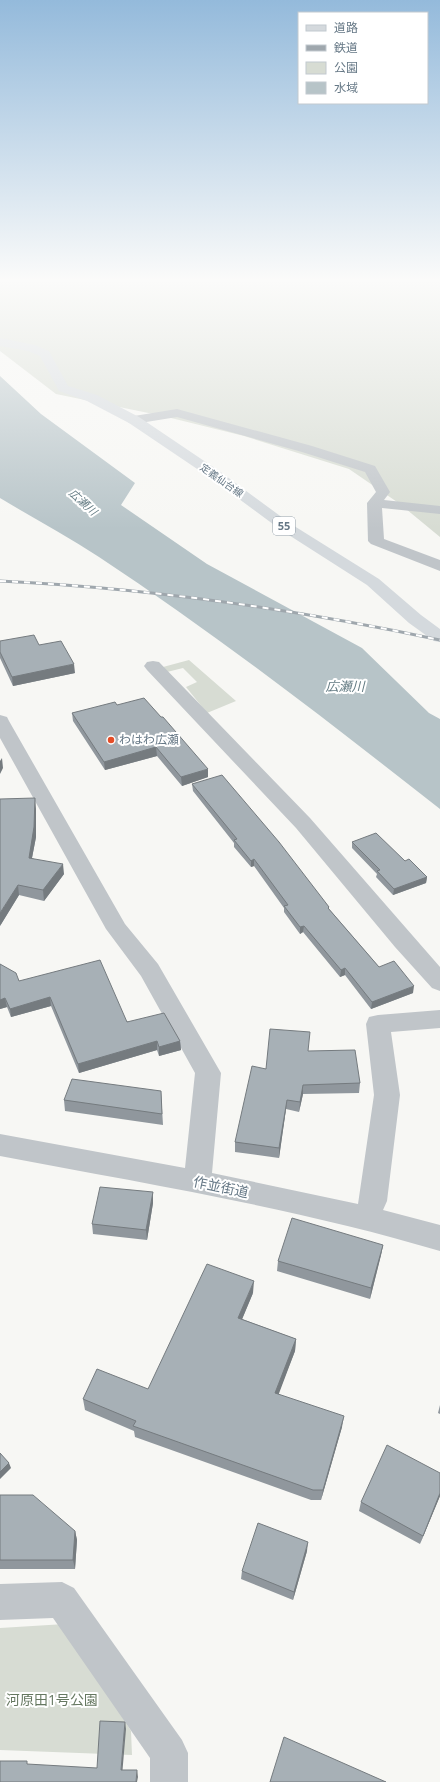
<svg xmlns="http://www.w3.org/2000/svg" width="440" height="1782" font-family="'Open Sans','Noto Sans JP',sans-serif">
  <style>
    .green { fill: #d7dcd3 }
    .water { fill: #b7c4c8 }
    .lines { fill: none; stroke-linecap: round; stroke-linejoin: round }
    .minor { fill: #c0c5c9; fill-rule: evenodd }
    .major { fill: #d4d9dd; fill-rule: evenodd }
    .rail-casing { stroke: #9fa7ad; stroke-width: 3 }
    .rail { stroke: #fff; stroke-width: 2; stroke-dasharray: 6; stroke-linecap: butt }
    .wall { fill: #90979d }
    .shaded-wall { fill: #757b7f }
    .building { fill: #a7b0b6; stroke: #757b7f }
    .poi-dot { fill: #e54d27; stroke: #fff; stroke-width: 1.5 }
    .labels { text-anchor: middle; stroke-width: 4; stroke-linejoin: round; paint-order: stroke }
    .far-street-label { font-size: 10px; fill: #667886; stroke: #fff }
    .far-water-label { font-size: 11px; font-style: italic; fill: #627a82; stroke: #fff }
    .shield { fill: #fff; stroke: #94a0aa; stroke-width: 1 }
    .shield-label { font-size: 11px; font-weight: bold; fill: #667886 }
    .poi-label { font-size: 12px; fill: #667886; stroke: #fff; text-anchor: start }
    .water-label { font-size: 13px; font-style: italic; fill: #627a82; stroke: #fff }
    .near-street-label { font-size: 14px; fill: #667886; stroke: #fff }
    .near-park-label { font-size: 14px; fill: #667861; stroke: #fff }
  </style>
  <rect width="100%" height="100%" fill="#f7f7f4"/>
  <path class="green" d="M 0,280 L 440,280 L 440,537 L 400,504 L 349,469 L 244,436 L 163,416 L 56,394 L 0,351 Z
    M 189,660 L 236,701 L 207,713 L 186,687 L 197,682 L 183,668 L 167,672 L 163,667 Z
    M 65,1624 L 131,1731 L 132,1755 L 0,1750 L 0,1628 Z"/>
  <path class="water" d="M 0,376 L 41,414 L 135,483 L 121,505 L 207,564 L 362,648 L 429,713 L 440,719 L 440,809 C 329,722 217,635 99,557 C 67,536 33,518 0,498 Z"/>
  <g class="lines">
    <path class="minor" d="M 177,409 L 312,446 L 375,466 L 390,492 L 384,500 L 440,506 L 440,514 L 382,508 L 384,539 L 440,560 L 440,571 L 371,544 L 368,541 L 367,503 L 376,492 L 365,472 L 302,452 L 177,417 L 134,424 L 129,423 L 127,420 L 129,417 L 134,416 Z
      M 153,661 L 159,662 L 310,818 L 440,967 L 440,991 L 432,988 L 395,947 L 296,828 L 147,670 L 144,666 L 147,662 Z
      M 0,715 L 7,717 L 9,721 L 125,924 L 158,964 L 221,1073 L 212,1173 L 358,1204 L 374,1095 L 366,1024 L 369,1017 L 378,1015 L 440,1010 L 440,1028 L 391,1032 L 400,1095 L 387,1201 L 383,1210 L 440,1225 L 440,1251 C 296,1208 147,1184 0,1156 L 0,1134 L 185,1168 L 195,1073 L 141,976 L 106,929 L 0,738 Z
      M 62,1582 L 74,1588 L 182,1740 L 188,1753 L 188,1782 L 150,1782 L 150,1758 L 53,1618 L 0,1620 L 0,1584 Z"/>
    <path class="major" d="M 0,338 L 35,345 L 49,351 L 68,386 L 97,395 L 139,417 L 222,473 L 291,524 L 379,579 L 421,615 L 440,629 L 440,642 L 434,641 L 409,623 L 367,585 L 281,530 L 212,479 L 129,423 L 87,401 L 59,391 L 40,356 L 28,351 L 0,346 Z"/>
    <g class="rail-casing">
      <path id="rail" d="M 0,581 C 149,588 294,609 440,640"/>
    </g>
    <use href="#rail" class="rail"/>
  </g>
  <path class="wall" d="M 0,641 L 39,645 L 75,673 L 13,686 L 0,658 Z
    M 117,705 L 208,777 L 182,786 L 157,756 L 105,770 L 73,721 L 72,713 Z
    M 192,784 L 329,907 L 329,909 L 379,967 L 413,993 L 371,1009 L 345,975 L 340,977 L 303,932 L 300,934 L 284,912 L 284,908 L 254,866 L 251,867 L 234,847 L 234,843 L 193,791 Z
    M 36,809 L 36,837 L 32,858 L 64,874 L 44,901 L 19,895 L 0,926 Z
    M 352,842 L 405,861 L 427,877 L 426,883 L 393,895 L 376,877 L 377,874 L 352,848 Z
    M 0,964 L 19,981 L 180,1041 L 181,1050 L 159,1056 L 157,1050 L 79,1073 L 51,1006 L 11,1017 L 7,1007 L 0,1009 Z
    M 308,1051 L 360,1083 L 359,1093 L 303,1094 L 299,1112 L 286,1109 L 279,1158 L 235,1152 L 235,1142 L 266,1069 Z
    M 161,1091 L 163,1125 L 65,1111 L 64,1100 Z
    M 153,1192 L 153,1203 L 147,1240 L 93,1234 L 92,1224 Z
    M 383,1245 L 381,1255 L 370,1299 L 277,1271 L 278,1261 Z
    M 253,1293 L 242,1319 L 296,1339 L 295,1351 L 278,1394 L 342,1427 L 321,1500 L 311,1500 L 135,1437 L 134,1431 L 85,1410 L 83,1399 L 148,1389 Z
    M 440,1405 L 440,1414 L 438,1413 Z
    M 0,1495 L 75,1531 L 77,1540 L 75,1569 L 0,1569 Z
    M 440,1496 L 420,1544 L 359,1511 L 361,1502 Z
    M 307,1551 L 293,1600 L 241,1579 L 242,1571 Z"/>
  <path class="shaded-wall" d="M 74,664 L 75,673 L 13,686 L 12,677 Z
    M 156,747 L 157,756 L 105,770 L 104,762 Z
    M 2,758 L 3,768 L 0,774 L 0,761 Z
    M 208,769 L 208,777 L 182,786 L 181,777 Z
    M 35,798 L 36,809 L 36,837 L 30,868 L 29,858 Z
    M 254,859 L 254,866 L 251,867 L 251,861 Z
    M 63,864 L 64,874 L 44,901 L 43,890 Z
    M 427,877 L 426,883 L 393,895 L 394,889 Z
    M 18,885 L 19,895 L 0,926 L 0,913 Z
    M 304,926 L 303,932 L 300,934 L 300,927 Z
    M 345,968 L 345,975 L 340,977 L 341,970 Z
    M 414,986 L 413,993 L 371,1009 L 372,1002 Z
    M 50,997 L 51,1006 L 11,1017 L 10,1009 Z
    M 5,998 L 7,1007 L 0,1009 L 0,1000 Z
    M 157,1041 L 157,1050 L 79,1073 L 78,1064 Z
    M 180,1041 L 181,1050 L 159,1056 L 159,1047 Z
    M 303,1085 L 303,1094 L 299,1112 L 300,1102 Z
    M 287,1100 L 286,1109 L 279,1158 L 279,1148 Z
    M 153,1192 L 153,1203 L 147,1240 L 146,1230 Z
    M 383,1245 L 381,1255 L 370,1299 L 371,1288 Z
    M 254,1281 L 253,1293 L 238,1329 L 238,1318 Z
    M 296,1339 L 295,1351 L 275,1404 L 275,1393 Z
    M 344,1416 L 342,1427 L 321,1500 L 323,1490 Z
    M 9,1463 L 11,1468 L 0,1479 L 0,1472 Z
    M 440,1493 L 440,1496 L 420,1544 L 423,1536 Z
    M 75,1531 L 77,1540 L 75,1569 L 73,1560 Z
    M 308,1542 L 307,1551 L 293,1600 L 294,1592 Z
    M 125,1722 L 126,1729 L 122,1776 L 121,1770 Z
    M 137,1770 L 138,1777 L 137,1782 L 136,1782 Z"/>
  <path class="building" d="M 34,635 L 39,645 L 61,641 L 74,664 L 12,677 L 0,652 L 0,641 Z
    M 144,698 L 161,717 L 163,717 L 208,769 L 181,777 L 156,747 L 104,762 L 72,713 L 115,702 L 117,705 Z
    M 222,775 L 279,842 L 329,907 L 328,908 L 379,967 L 394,961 L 414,986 L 372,1002 L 345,968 L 341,970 L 304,926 L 300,927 L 284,906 L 288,905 L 254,859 L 251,861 L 234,840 L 237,839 L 192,784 Z
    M 35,798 L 34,827 L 29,858 L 63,864 L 43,890 L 18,885 L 0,913 L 0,799 Z
    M 376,833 L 405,861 L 409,859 L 427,877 L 394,889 L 377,871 L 380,870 L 352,842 Z
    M 100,960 L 127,1022 L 164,1013 L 180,1041 L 159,1047 L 157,1041 L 78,1064 L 50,997 L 10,1009 L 5,998 L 0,1000 L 0,964 L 16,973 L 19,981 Z
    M 270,1029 L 310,1032 L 308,1051 L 355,1050 L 360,1083 L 303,1085 L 300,1102 L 287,1100 L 279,1148 L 235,1142 L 252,1066 L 266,1069 Z
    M 72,1079 L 161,1091 L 162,1114 L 64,1100 Z
    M 100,1187 L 153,1192 L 146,1230 L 92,1224 Z
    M 292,1218 L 383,1245 L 371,1288 L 278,1261 Z
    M 207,1264 L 254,1281 L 238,1318 L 296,1339 L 275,1393 L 344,1416 L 323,1490 L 313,1490 L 133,1426 L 136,1421 L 83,1399 L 97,1369 L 148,1389 Z
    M 387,1445 L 440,1473 L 440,1493 L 423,1536 L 361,1502 Z
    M 0,1453 L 9,1463 L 0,1472 Z
    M 0,1495 L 33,1495 L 75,1531 L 73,1560 L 0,1560 Z
    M 258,1523 L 308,1542 L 294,1592 L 242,1571 Z
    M 100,1721 L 125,1722 L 121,1770 L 137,1770 L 136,1782 L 0,1782 L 0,1761 L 27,1761 L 27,1764 L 97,1768 Z
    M 284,1737 L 386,1782 L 270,1782 Z"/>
  <linearGradient id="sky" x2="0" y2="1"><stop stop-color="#94badb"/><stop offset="0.53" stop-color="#fbfbfa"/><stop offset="1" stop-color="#fbfbfa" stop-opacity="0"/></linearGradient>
  <rect width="440" height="529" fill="url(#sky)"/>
  <circle class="poi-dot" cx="111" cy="740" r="4"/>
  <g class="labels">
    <g class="far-street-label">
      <text transform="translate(222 480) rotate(35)" y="4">定義仙台線</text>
    </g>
    <g class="far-water-label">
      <text transform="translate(83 502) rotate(42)" y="4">広瀬川</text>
    </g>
    <rect class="shield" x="273" y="517" width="22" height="18" rx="3"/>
    <g class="shield-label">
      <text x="284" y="530">55</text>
    </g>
    <g class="poi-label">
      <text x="119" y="744">わはわ広瀬</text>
    </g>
    <g class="water-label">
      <text x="345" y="691">広瀬川</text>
    </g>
    <g class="near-street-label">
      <text transform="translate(221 1187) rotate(12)" y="5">作並街道</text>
    </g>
    <g class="near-park-label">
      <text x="52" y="1705">河原田1号公園</text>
    </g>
  </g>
  <rect x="298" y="12" width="130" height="92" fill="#ffffff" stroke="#c2c9cf"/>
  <rect x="306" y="25" width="20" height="6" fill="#d4d9dd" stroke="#c2c9cf"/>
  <text x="334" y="32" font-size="12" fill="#667886">道路</text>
  <rect x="306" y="45" width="20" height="6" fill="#9fa7ad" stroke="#c2c9cf"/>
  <text x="334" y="52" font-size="12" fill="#667886">鉄道</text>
  <rect x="306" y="62" width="20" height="12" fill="#d7dcd3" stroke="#c2c9cf"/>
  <text x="334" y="72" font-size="12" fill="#667886">公園</text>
  <rect x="306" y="82" width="20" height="12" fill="#b7c4c8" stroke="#c2c9cf"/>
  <text x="334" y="92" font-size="12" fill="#667886">水域</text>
</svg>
